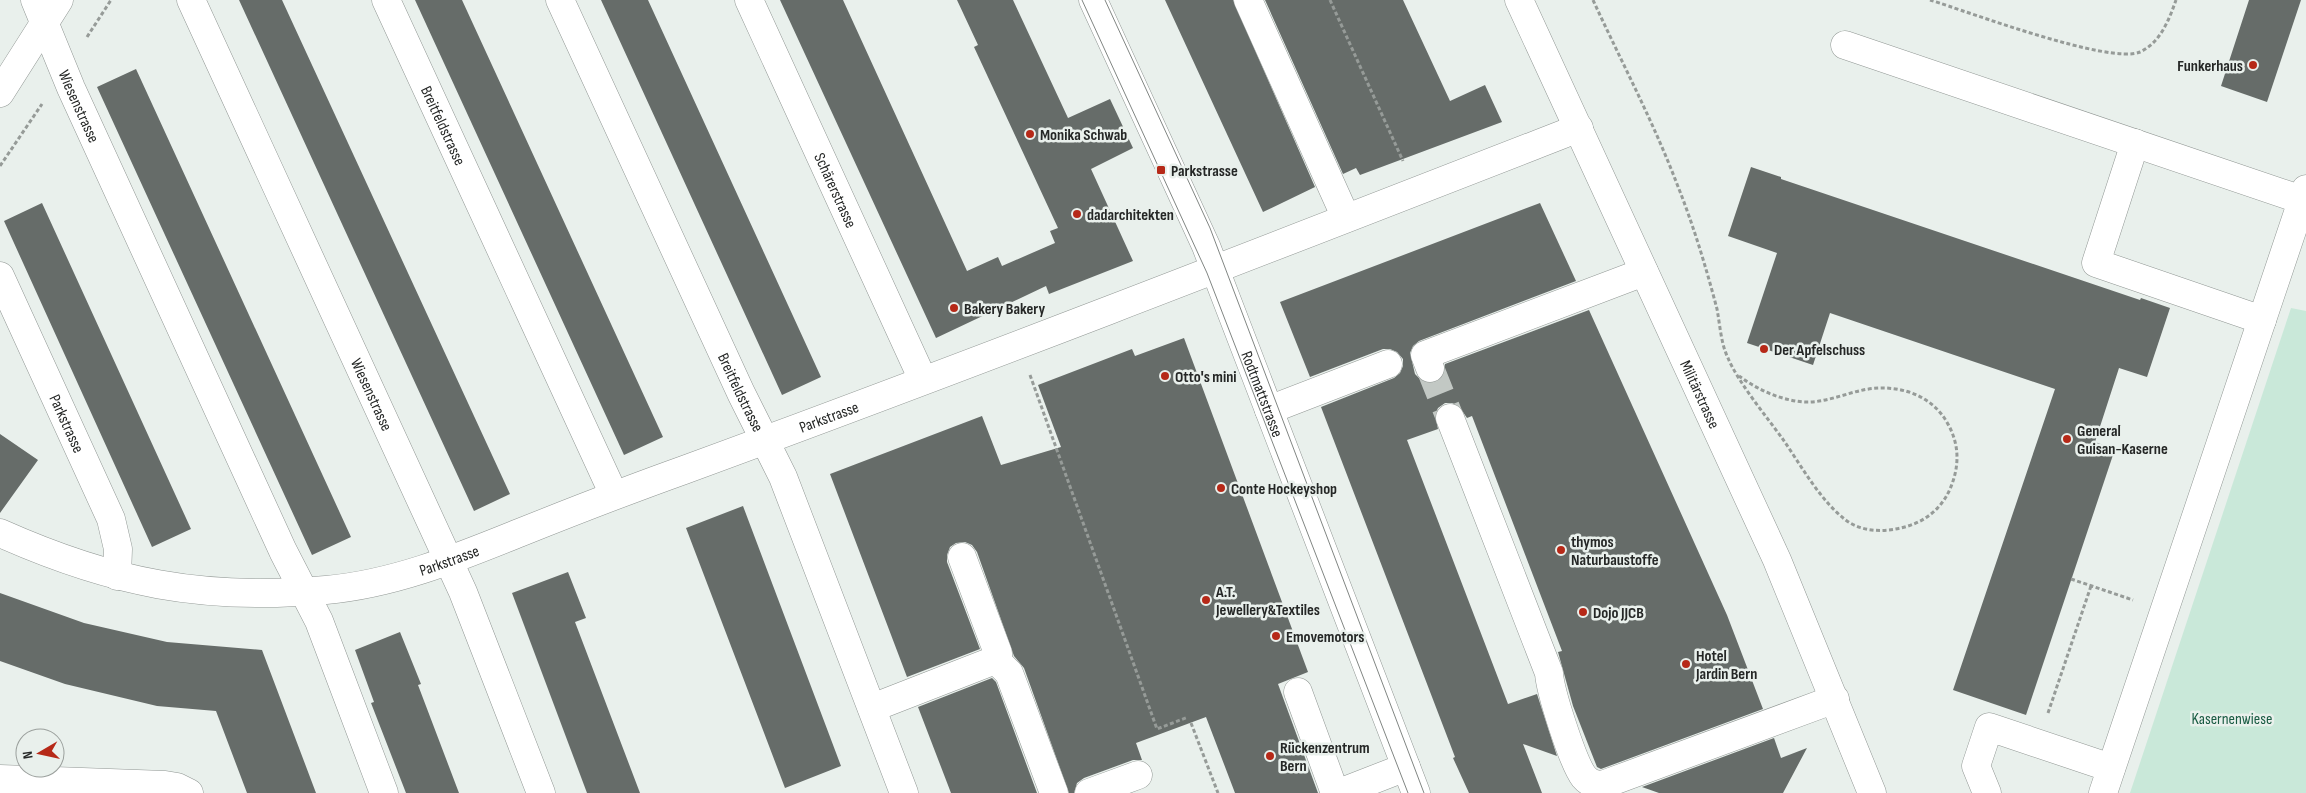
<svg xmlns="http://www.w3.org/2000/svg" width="2306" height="793" font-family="'Sofia Sans Condensed',sans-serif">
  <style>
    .green { fill: #c9e8d9 }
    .building { fill: #666c69 }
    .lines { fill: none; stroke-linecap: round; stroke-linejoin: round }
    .minor-tunnel { stroke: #c2c8c4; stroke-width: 28; stroke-dasharray: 28 14; stroke-linecap: butt }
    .minor-casing { stroke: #919794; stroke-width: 29 }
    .path { stroke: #969b98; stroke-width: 3; stroke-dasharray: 4 2.5; stroke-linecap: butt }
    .minor { stroke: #fff; stroke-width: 28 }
    .tram { stroke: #818683; stroke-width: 1 }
    .poi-dot { fill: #b62918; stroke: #e9f0ec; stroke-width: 2 }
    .labels { text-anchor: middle; stroke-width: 5; stroke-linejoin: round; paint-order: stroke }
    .poi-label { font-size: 16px; font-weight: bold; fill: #252726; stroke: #e9f0ec; text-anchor: start }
    .street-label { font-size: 16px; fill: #252726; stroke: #e9f0ec }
    .park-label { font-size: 16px; fill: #195b43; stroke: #e9f0ec }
  </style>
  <rect width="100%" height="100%" fill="#e9f0ec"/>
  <path class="green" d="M 2291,308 L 2306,311 L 2306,793 L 2130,793 Z"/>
  <path class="building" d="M 239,0 L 282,0 L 510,494 L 474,511 Z
    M 415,0 L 462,0 L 663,437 L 624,455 Z
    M 601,0 L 648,0 L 821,377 L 782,395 Z
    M 780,0 L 843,0 L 967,271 L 998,257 L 1002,266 L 1055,243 L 1050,231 L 1058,228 L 974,47 L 978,45 L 957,0 L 1013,0 L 1068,118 L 1110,99 L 1133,148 L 1091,169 L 1133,261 L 1049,294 L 1046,286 L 936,338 Z
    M 1165,0 L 1233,0 L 1315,187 L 1263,212 Z
    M 1265,0 L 1403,0 L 1450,101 L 1485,85 L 1502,122 L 1360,175 L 1356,168 L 1343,174 Z
    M 2249,0 L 2301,0 L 2267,102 L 2221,86 Z
    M 136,69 L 351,537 L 312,555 L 97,87 Z
    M 1751,167 L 1781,177 L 1781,179 L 2140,300 L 2141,298 L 2170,308 L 2147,377 L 2119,368 L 2095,442 L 2115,449 L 2026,715 L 1953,690 L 2055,389 L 1830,313 L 1813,365 L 1747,343 L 1777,253 L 1728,236 Z
    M 42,203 L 191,529 L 152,547 L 4,221 Z
    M 1540,203 L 1576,281 L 1419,341 L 1413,346 L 1410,353 L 1415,374 L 1421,380 L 1427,383 L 1435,383 L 1442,377 L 1445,364 L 1589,310 L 1727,615 L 1763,709 L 1601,769 L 1597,767 L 1573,706 L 1558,652 L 1562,651 L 1472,416 L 1467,418 L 1459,406 L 1452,403 L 1445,403 L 1438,408 L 1435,415 L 1438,429 L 1407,440 L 1508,704 L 1537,694 L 1557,756 L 1523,744 L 1542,793 L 1469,793 L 1453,758 L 1455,757 L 1321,407 L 1394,378 L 1400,373 L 1403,366 L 1403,359 L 1397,352 L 1390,349 L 1383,349 L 1310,377 L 1280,302 Z
    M 1184,338 L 1308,672 L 1278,684 L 1318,793 L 1235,793 L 1206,717 L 1136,743 L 1142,760 L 1133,760 L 1084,778 L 1077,783 L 1074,793 L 1069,793 L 1024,668 L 1014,656 L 977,552 L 972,545 L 965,542 L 956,543 L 950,547 L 947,555 L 947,562 L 980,649 L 907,677 L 830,474 L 982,416 L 1001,465 L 1061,447 L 1038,385 L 1132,349 L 1135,356 Z
    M 0,434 L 38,460 L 0,513 Z
    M 743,506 L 841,766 L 785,788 L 686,528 Z
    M 568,572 L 586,618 L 575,622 L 640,793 L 587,793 L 512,593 Z
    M 0,593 L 84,623 L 167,642 L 262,650 L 316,793 L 247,793 L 216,711 L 157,706 L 65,684 L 0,661 Z
    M 400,632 L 421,684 L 418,685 L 459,793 L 406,793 L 371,703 L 374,702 L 355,650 Z
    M 992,678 L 996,682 L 1037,793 L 951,793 L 918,707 Z
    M 1774,738 L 1781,758 L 1807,748 L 1783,793 L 1659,793 L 1642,787 Z"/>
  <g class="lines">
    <path class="minor-tunnel" d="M 1430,368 L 1450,418"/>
    <g class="minor-casing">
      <g id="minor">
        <path id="s1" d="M 35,0 L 71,88 L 283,551 L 319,621 L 384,793"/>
        <path id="s2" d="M 191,0 L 463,592 L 541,793"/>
        <path id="s3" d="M 386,0 L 614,495"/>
        <path id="s4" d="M 560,0 L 741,393 L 783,477 L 904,793"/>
        <path id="s5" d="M 749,0 L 923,380"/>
        <path id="s6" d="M 1093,0 L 1206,246 L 1416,793"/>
        <path d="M 1248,0 L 1346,218"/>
        <path id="s7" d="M 1519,0 L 1777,560 L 1872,793"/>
        <path d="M 1845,45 L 2302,200"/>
        <path d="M 0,93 L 59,0"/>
        <path d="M 2135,143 L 2096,263 L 2262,320"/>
        <path id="s8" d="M 0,276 L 111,519 L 118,549 L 117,576"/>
        <path d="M 1430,368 L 1425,355 L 1644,272"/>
        <path d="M 1269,410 L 1388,364"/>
        <path d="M 1450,418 L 1549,673 C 1550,691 1573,763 1584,777 C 1589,783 1597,786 1605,784 L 1835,699"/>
        <path id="s9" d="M 0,533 C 112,583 203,601 326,590 C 394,584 457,558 519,533 C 574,511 628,490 684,470 C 984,360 1281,244 1579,128"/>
        <path d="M 962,557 L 998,653 L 998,662"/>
        <path d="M 1298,692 L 1335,793"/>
        <path d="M 872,708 L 990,662 L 998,662 L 1009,673 L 1054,793"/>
        <path d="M 0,779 L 165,785 L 177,787 L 189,793"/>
        <path d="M 1089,793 L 1138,775"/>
        <path d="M 1339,793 L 1406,767"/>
        <path d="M 1987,793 L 1976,766 L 1989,727 L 2111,768"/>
        <path d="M 2103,793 L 2306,189"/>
      </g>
    </g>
    <path class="path" d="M 1330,0 L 1403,161
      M 1593,0 C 1621,61 1653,121 1677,184 C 1693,224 1706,267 1717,309 C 1720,325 1721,344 1728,358 C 1738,382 1766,416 1782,438 C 1801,465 1820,501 1847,521 C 1863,532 1883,532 1901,528 C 1923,523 1941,510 1950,489 C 1959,468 1960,447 1949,426 C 1933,394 1897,383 1863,390 C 1844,394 1824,403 1804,402 C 1780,400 1758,390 1739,376
      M 1930,0 C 1969,12 2110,65 2140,52 C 2160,43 2169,20 2176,0
      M 87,37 L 111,0
      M 0,166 L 42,104
      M 1030,375 L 1157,729 L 1188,717
      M 2071,579 L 2133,600
      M 2048,713 L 2091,586
      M 1191,723 L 1218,793"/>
    <use href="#minor" class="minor"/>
    <path class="tram" d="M 1082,0 L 1207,273 L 1408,793
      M 1105,0 L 1210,228 L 1424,793"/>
  </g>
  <g class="poi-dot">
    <circle cx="2253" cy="65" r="5"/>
    <circle cx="1030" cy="134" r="5"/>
    <rect x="1156" y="165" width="10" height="10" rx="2.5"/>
    <circle cx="1077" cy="214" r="5"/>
    <circle cx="954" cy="308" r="5"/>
    <circle cx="1764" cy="349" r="5"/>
    <circle cx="1165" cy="376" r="5"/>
    <circle cx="2067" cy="439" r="5"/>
    <circle cx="1221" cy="488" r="5"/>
    <circle cx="1561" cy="550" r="5"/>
    <circle cx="1206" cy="600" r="5"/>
    <circle cx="1583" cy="612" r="5"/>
    <circle cx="1276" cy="636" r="5"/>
    <circle cx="1686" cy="664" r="5"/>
    <circle cx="1270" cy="756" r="5"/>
  </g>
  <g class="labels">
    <g class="poi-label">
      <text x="2243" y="71" text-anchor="end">Funkerhaus</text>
      <text x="1040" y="140">Monika Schwab</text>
      <text x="1171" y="176">Parkstrasse</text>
      <text x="1087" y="220">dadarchitekten</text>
      <text x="964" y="314">Bakery Bakery</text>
      <text x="1774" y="355">Der Apfelschuss</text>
      <text x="1175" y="382">Otto's mini</text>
      <text x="2077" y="436">General<tspan x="2077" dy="18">Guisan-Kaserne</tspan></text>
      <text x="1231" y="494">Conte Hockeyshop</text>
      <text x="1571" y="547">thymos<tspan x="1571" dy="18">Naturbaustoffe</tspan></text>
      <text x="1216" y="597">A.T.<tspan x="1216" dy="18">Jewellery&amp;Textiles</tspan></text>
      <text x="1593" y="618">Dojo JJCB</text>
      <text x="1286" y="642">Emovemotors</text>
      <text x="1696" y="661">Hotel<tspan x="1696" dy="18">Jardin Bern</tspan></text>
      <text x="1280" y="753">Rückenzentrum<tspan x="1280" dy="18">Bern</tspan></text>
    </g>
    <g class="street-label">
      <text dy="6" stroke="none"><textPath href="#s1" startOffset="115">Wiesenstrasse</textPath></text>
      <text dy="6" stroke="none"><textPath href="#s3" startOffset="138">Breitfeldstrasse</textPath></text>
      <text dy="6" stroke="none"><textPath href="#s5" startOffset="209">Schärerstrasse</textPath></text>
      <text dy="6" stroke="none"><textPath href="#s4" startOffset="432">Breitfeldstrasse</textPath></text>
      <text dy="6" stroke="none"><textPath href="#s6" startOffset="429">Rodtmattstrasse</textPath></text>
      <text dy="6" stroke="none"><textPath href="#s2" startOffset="434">Wiesenstrasse</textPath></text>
      <text dy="6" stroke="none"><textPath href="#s7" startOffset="434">Militärstrasse</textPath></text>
      <text dy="6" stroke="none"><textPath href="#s9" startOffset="868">Parkstrasse</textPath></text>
      <text dy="6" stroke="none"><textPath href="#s8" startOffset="162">Parkstrasse</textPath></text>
      <text dy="6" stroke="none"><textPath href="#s9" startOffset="462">Parkstrasse</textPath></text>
    </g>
    <g class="park-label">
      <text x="2232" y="724">Kasernenwiese</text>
    </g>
  </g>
  <g transform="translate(40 753) rotate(261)"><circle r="24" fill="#e9f0ec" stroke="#9ba09d"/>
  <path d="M0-4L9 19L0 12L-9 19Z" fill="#b62918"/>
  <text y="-8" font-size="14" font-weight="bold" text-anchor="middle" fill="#252726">N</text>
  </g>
</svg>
